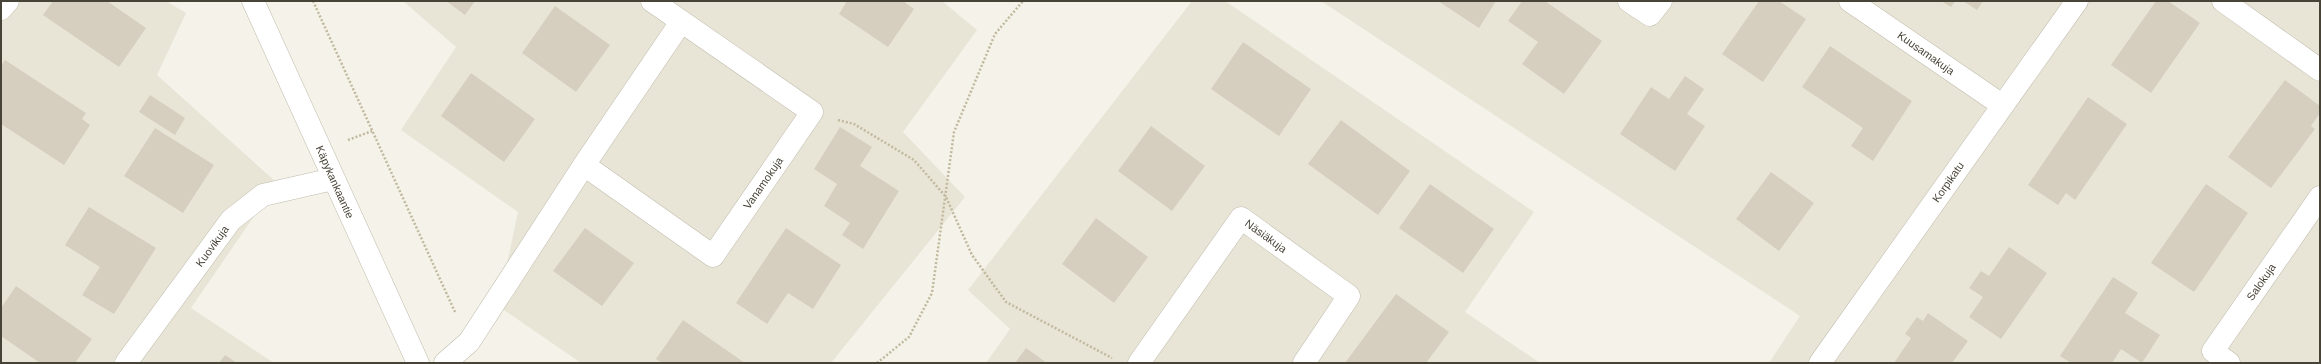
<svg xmlns="http://www.w3.org/2000/svg" width="2321" height="364" font-family="Arial,sans-serif">
  <style>
    .residential { fill: #e8e5d7 }
    .building { fill: #d6cfbf }
    .lines { fill: none; stroke-linecap: round; stroke-linejoin: round }
    .minor-casing { stroke: #c0bbac; stroke-width: 23 }
    .path { stroke: #c1b99d; stroke-width: 2.5; stroke-dasharray: 2 2; stroke-linecap: butt }
    .minor { stroke: #fff; stroke-width: 22 }
    .labels { text-anchor: middle; stroke-width: 3.5; stroke-linejoin: round; paint-order: stroke }
    .street-label { font-size: 11px; fill: #484337; stroke: #fff }
  </style>
  <rect width="100%" height="100%" fill="#f4f2e9"/>
  <path class="residential" d="M 1,1 L 166,1 L 186,13 L 157,75 L 277,183 L 191,308 L 274,363 L 1,363 Z
    M 403,1 L 942,1 L 977,30 L 903,132 L 965,197 L 831,363 L 581,363 L 498,306 L 518,212 L 401,130 L 456,47 Z
    M 1192,1 L 1225,1 L 1534,212 L 1465,312 L 1540,363 L 986,363 L 1010,329 L 968,290 Z
    M 1321,1 L 2320,1 L 2320,363 L 1769,363 L 1800,316 Z"/>
  <path class="building" d="M 53,1 L 107,1 L 146,28 L 119,67 L 43,15 Z
    M 446,1 L 475,1 L 465,15 Z
    M 847,1 L 903,1 L 914,9 L 888,47 L 839,14 Z
    M 1438,1 L 1496,1 L 1479,28 Z
    M 1522,1 L 1545,1 L 1602,41 L 1564,94 L 1522,64 L 1538,42 L 1508,21 Z
    M 1759,1 L 1779,1 L 1806,19 L 1763,82 L 1722,54 Z
    M 1941,1 L 1955,1 L 1951,7 Z
    M 1963,1 L 1983,1 L 1977,10 Z
    M 2156,1 L 2168,1 L 2200,23 L 2151,93 L 2111,65 Z
    M 555,6 L 610,45 L 576,92 L 522,53 Z
    M 1243,42 L 1311,89 L 1279,136 L 1211,89 Z
    M 1830,46 L 1912,101 L 1873,161 L 1851,146 L 1863,128 L 1802,87 Z
    M 5,60 L 86,113 L 82,119 L 90,125 L 64,165 L 1,124 L 1,66 Z
    M 471,73 L 535,119 L 504,162 L 441,116 Z
    M 1685,76 L 1704,89 L 1687,114 L 1705,126 L 1675,171 L 1620,134 L 1651,87 L 1669,99 Z
    M 2285,80 L 2320,106 L 2320,113 L 2311,126 L 2315,129 L 2271,188 L 2228,157 Z
    M 150,95 L 185,118 L 175,135 L 139,112 Z
    M 2088,97 L 2127,124 L 2075,200 L 2066,193 L 2058,205 L 2028,185 Z
    M 1341,120 L 1410,171 L 1378,215 L 1308,164 Z
    M 1151,126 L 1205,166 L 1172,211 L 1118,171 Z
    M 840,127 L 872,147 L 860,166 L 899,191 L 863,249 L 842,235 L 850,223 L 824,206 L 837,184 L 814,169 Z
    M 155,128 L 214,165 L 183,213 L 124,176 Z
    M 1771,172 L 1814,203 L 1779,251 L 1736,219 Z
    M 1430,184 L 1494,229 L 1463,273 L 1399,228 Z
    M 2206,184 L 2248,213 L 2194,292 L 2151,263 Z
    M 89,207 L 156,248 L 114,314 L 82,295 L 100,267 L 65,245 Z
    M 1096,218 L 1148,257 L 1114,303 L 1062,264 Z
    M 585,228 L 634,263 L 602,306 L 553,271 Z
    M 786,228 L 841,265 L 813,309 L 788,293 L 767,324 L 736,303 Z
    M 2009,247 L 2047,273 L 2001,339 L 1969,317 L 1983,297 L 1969,288 L 1981,271 L 1989,276 Z
    M 2113,277 L 2138,293 L 2125,313 L 2160,335 L 2142,363 L 2121,349 L 2112,363 L 2071,363 L 2060,356 Z
    M 16,286 L 92,339 L 75,363 L 40,363 L 1,336 L 1,308 Z
    M 1396,294 L 1449,332 L 1426,363 L 1345,363 Z
    M 1928,313 L 1968,341 L 1952,363 L 1894,363 L 1911,338 L 1905,334 L 1917,317 L 1923,321 Z
    M 683,320 L 745,363 L 662,363 L 656,359 Z
    M 1026,348 L 1047,363 L 1015,363 Z
    M 225,355 L 237,363 L 219,363 Z"/>
  <g class="lines">
    <g class="minor-casing">
      <path id="minor" d="M 253,1 L 418,363
        M 1629,1 L 1650,15 L 1661,1
        M 1850,1 L 2002,105
        M 2223,1 L 2320,70
        M 1,9 L 8,1
        M 584,165 L 681,22
        M 126,363 L 231,220 L 263,195 L 333,179
        M 445,363 L 469,342 L 584,165 L 713,256 L 812,112 L 652,1
        M 1139,363 L 1241,218 L 1349,296 L 1304,363
        M 1820,363 L 2077,1
        M 2229,363 L 2213,351 L 2320,197"/>
    </g>
    <path class="path" d="M 313,1 L 455,312
      M 838,120 L 854,124 L 914,160 L 946,197 L 972,255 L 1006,302 L 1112,358
      M 348,140 L 372,131
      M 877,363 L 909,337 L 932,293 L 954,132 L 995,34 L 1023,1"/>
    <use href="#minor" class="minor"/>
  </g>
  <g class="labels">
    <g class="street-label">
      <text transform="translate(1926 53) rotate(35)" y="4">Kuusamakuja</text>
      <text transform="translate(335 182) rotate(66)" y="4">Käpykankaantie</text>
      <text transform="translate(1948 182) rotate(-55)" y="4">Korpikatu</text>
      <text transform="translate(763 183) rotate(-55)" y="4">Vanamokuja</text>
      <text transform="translate(1266 236) rotate(36)" y="4">Näsiäkuja</text>
      <text transform="translate(212 246) rotate(-54)" y="4">Kuovikuja</text>
      <text transform="translate(2261 282) rotate(-55)" y="4">Salokuja</text>
    </g>
  </g>
  <rect width="2321" height="364" fill="none" stroke="#484337" stroke-width="4"/>
</svg>
